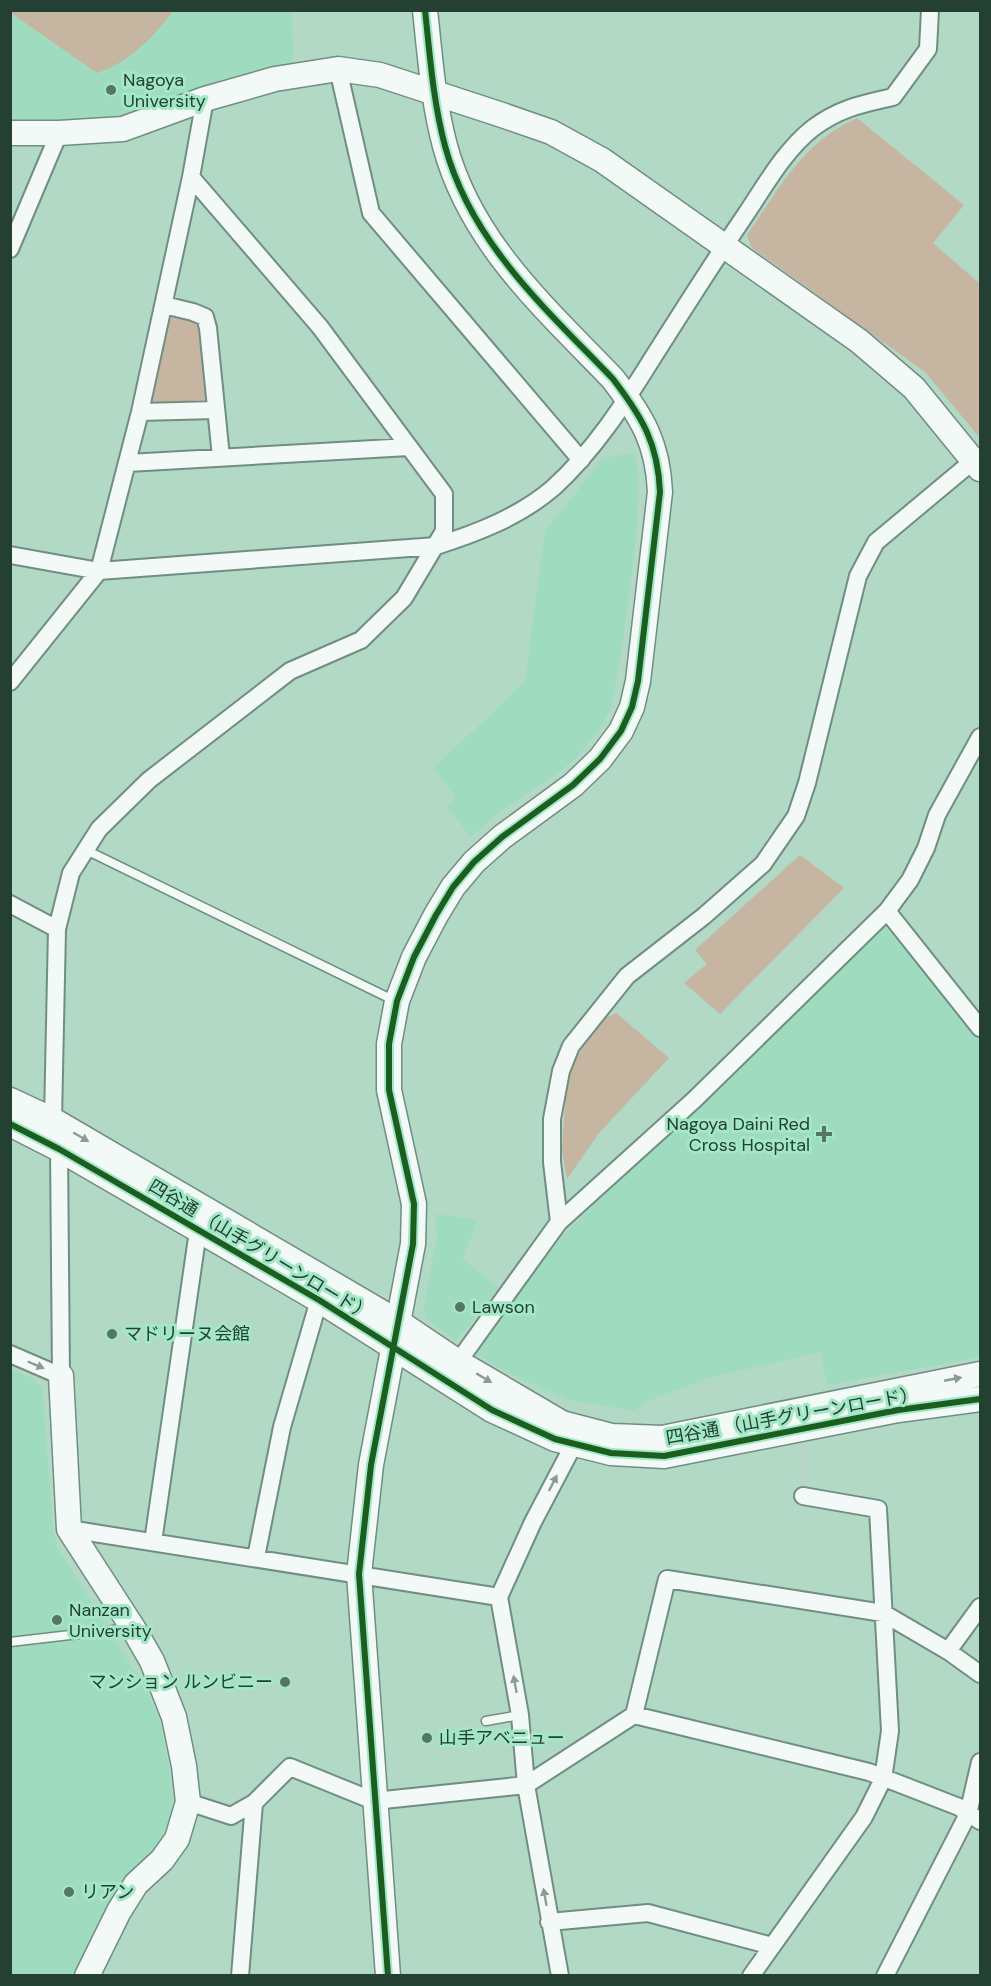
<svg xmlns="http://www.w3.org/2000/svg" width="991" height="1986" font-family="'DM Sans','Noto Sans JP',sans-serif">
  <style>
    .built { fill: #9fdbbf }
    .green { fill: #c6b5a0 }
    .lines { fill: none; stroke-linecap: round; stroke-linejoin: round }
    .lane-casing { stroke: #708e81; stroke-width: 11 }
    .street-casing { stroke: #708e81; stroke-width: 20 }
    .secondary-casing { stroke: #708e81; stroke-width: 27 }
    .path { stroke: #c2cec9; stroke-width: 3; stroke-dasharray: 3 3; stroke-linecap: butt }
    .lane { stroke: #f3f9f6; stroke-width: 8 }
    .street { stroke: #f3f9f6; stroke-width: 16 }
    .secondary { stroke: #f3f9f6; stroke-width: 24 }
    .cycleway-casing { stroke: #a3e7c7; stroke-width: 10 }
    .cycleway { stroke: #1b5e20; stroke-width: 6 }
    .oneway { fill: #8b9c94 }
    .poi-dot { fill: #557566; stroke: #a3e7c7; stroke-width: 2 }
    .labels { text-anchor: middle; stroke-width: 6; stroke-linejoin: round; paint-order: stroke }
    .poi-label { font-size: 18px; fill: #234033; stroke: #a3e7c7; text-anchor: start }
    .street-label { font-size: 18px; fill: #234033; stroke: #a3e7c7 }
  </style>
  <rect width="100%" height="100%" fill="#b2d8c6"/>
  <path class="built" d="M 11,11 L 292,11 L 293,65 L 128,116 L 80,123 L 11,122 Z
    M 635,452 L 638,480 L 637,525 L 623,642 L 611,707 L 599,730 L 574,760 L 553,776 L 499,812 L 471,837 L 446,805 L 456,798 L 434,768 L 525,682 L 545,532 L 602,459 Z
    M 884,926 L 980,1035 L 980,1357 L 828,1385 L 820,1352 L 709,1378 L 642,1403 L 636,1411 L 570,1400 L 504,1371 L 472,1350 L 564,1234 Z
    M 436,1214 L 478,1220 L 462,1259 L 498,1288 L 456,1341 L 426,1318 L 424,1306 L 437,1238 Z
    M 10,1369 L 33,1379 L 42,1388 L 53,1531 L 57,1547 L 148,1693 L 160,1721 L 170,1776 L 173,1803 L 169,1823 L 161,1842 L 101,1924 L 75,1975 L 11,1975 Z"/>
  <path class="green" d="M 11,10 L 173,10 L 173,11 C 155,36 127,64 97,73 L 11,13 Z
    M 857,118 L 964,205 L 933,243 L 980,284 L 980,438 L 925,372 L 752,248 L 747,235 C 769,204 789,167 818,143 C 830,132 843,125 857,118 Z
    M 176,315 L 196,320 L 201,326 L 210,405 L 154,402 L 151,396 L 169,319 Z
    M 800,855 L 844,888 L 720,1014 L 684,983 L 707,964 L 695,950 Z
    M 616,1013 L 669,1058 L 599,1133 L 567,1179 L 562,1151 L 566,1087 L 573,1063 L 590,1034 L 606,1018 Z"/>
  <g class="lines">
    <g class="lane-casing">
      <path id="lane" d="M 86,850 L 387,997
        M 10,1642 L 130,1628
        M 486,1721 L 520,1715"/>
    </g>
    <g class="street-casing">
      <path id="street" d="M 338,69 L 371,213 L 581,460
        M 10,249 L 59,133
        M 164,305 L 193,312 L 205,317 L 208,328 L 221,457
        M 140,412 L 215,410
        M 128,463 L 409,447
        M 10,555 L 99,571 L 436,546 C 477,533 519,517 553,488 C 593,452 624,404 652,359 C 683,310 714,261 746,214 C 766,184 785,150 813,128 C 840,108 862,104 893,97 L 928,49 L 930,10
        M 10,682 L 99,571 L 140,412 L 191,177
        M 10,904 L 57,929
        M 887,911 L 980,1028
        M 53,1120 L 57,929 L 71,873 L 99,829 L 149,780 L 290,671 L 361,640 L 404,598 L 444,531 L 444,494 L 320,327 L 191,177 L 205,99
        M 559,1222 L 552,1162 L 552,1119 L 561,1071 L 571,1046 L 627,976 L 704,916 L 763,864 L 796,816 L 807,783 L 858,576 L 876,542 L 973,461
        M 10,1354 L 61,1376 L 59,1149
        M 458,1362 L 559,1222 L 694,1100 L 887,911 L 910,880 L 926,848 L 937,815 L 980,737
        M 69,1529 L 499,1597
        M 153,1542 L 198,1231
        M 256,1557 L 282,1427 L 319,1300
        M 948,1651 L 980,1607
        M 634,1715 L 869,1772 L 959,1807 L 980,1821
        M 188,1802 L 231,1816 L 254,1803 L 290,1767 L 374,1801 L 526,1785 L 634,1715 L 667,1579 L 883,1613 L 948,1651 L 980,1674
        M 549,1922 L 648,1913 L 772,1946
        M 240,1976 L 254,1803
        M 560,1976 L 526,1785 L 520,1715 L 499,1597 L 533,1522 L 574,1444
        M 751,1976 L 864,1817 L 883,1779 L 890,1731 L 878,1509 L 803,1496
        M 885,1976 L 968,1814 L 980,1762"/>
    </g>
    <g class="secondary-casing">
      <path id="secondary" d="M 10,133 L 59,133 L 123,129 L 205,99 L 275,79 L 338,69 L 380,75 L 502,115 L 551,132 L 602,160 L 859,341 L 914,388 L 980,469
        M 10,1100 L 53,1120 L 400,1323 L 458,1362 L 562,1423 L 612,1436 L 662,1438 L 980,1374
        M 10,1124 L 59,1149 L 319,1300 L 492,1410 L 555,1439 L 611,1453 L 664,1456 L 898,1410 L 980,1399
        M 61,1376 L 69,1529 L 133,1628 L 152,1661 L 174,1717 L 184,1766 L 188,1802 L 177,1839 L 162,1860 L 136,1884 L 119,1911 L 87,1976
        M 388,1976 L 359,1574 L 371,1465 L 413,1244 L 414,1204 L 389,1090 L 389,1044 L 397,1001 L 414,957 L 436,915 L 453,887 L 474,862 L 502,837 L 573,785 L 600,759 L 621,731 L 632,707 L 638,681 L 660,492 C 658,443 642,417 613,379 C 546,309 471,243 445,146 C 433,101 430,56 425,10"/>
    </g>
    <path class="path" d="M 802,1449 L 803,1482"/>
    <use href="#lane" class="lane"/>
    <use href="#street" class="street"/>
    <use href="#secondary" class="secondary"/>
    <g class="cycleway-casing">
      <path id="cycleway" d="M 10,1124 L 59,1149 L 319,1300 L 492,1410 L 555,1439 L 611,1453 L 664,1456 L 898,1410 L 980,1399
        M 388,1976 L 359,1574 L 371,1465 L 413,1244 L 414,1204 L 389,1090 L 389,1044 L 397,1001 L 414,957 L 436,915 L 453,887 L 474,862 L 502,837 L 573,785 L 600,759 L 621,731 L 632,707 L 638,681 L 660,492 C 658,443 642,417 613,379 C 546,309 471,243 445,146 C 433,101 430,56 425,10"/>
    </g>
    <use href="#cycleway" class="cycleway"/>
  </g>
  <defs><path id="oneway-solid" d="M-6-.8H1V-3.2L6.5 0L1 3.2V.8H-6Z" transform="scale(1.5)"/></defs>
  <g class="oneway">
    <use href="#oneway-solid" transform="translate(81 1137) rotate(30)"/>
    <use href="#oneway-solid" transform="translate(36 1365) rotate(23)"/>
    <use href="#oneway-solid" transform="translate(484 1378) rotate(31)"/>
    <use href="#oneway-solid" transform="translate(953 1379) rotate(-11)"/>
    <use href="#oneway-solid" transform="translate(553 1483) rotate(-63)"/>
    <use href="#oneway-solid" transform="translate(515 1684) rotate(-100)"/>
    <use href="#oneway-solid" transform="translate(545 1897) rotate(-100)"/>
  </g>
  <g class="poi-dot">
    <circle cx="111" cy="90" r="6"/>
    <path d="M821 1125h6v6h6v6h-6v6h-6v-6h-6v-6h6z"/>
    <circle cx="460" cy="1307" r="6"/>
    <circle cx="112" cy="1334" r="6"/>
    <circle cx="57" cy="1620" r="6"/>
    <circle cx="285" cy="1682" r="6"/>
    <circle cx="427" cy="1738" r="6"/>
    <circle cx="69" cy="1892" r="6"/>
  </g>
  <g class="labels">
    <g class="poi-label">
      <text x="123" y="86">Nagoya<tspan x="123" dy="21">University</tspan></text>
      <text x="810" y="1130" text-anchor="end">Nagoya Daini Red<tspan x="810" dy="21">Cross Hospital</tspan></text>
      <text x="472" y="1313">Lawson</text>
      <text x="124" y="1340">マドリーヌ会館</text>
      <text x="69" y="1616">Nanzan<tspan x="69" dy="21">University</tspan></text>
      <text x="273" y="1688" text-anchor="end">マンション ルンビニー</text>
      <text x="439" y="1744">山手アベニュー</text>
      <text x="81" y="1898">リアン</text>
    </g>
    <g class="street-label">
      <text transform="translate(260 1250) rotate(31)" y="6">四谷通 （山手グリーンロード）</text>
      <text transform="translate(792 1416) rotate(-10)" y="6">四谷通 （山手グリーンロード）</text>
    </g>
  </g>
  <rect width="991" height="1986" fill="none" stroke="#234033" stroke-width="24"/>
</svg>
